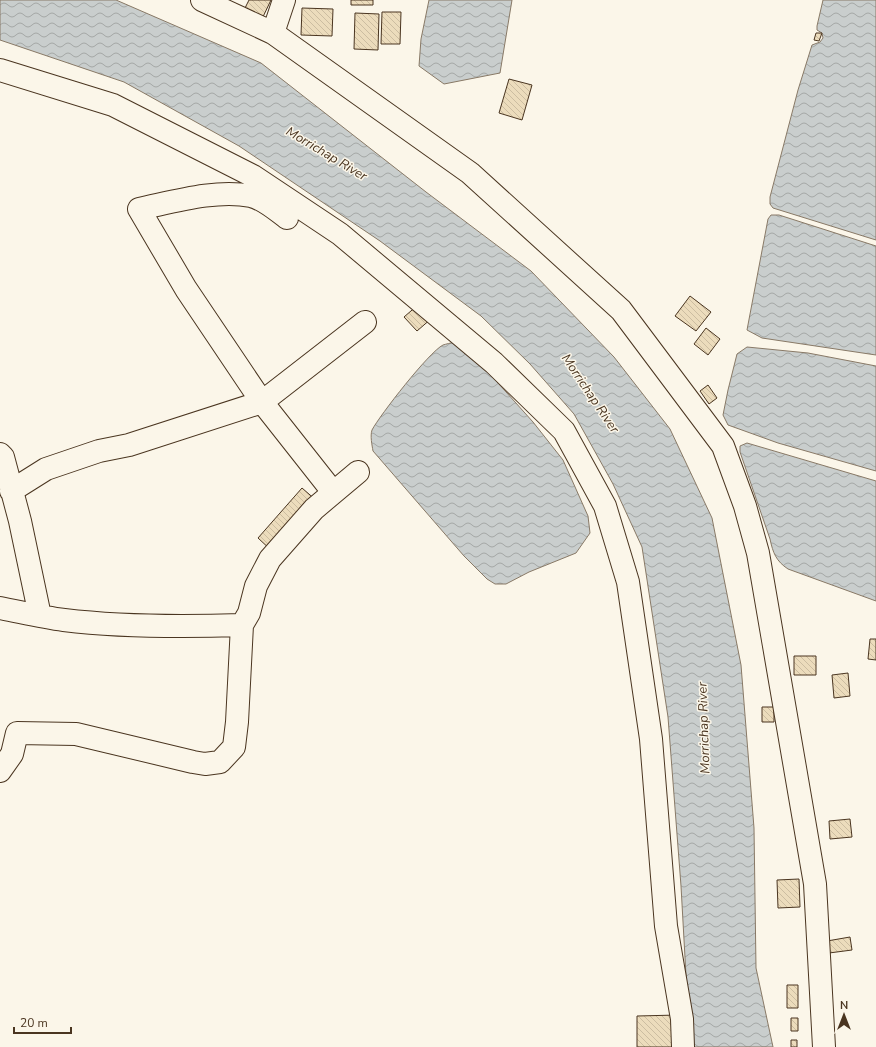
<svg xmlns="http://www.w3.org/2000/svg" width="876" height="1047" font-family="'Nunito Sans',sans-serif">
  <style>
    .water { fill: url(#water-waves); stroke: #887966 }
    .building { fill: url(#building-back-hatch); stroke: #4a3520 }
    .lines { fill: none; stroke-linecap: round; stroke-linejoin: round }
    .minor-casing { stroke: #4a3520; stroke-width: 24 }
    .minor { stroke: #fbf6e9; stroke-width: 22 }
    .labels { text-anchor: middle; stroke-width: 3; stroke-linejoin: round; paint-order: stroke }
    .water-label { font-size: 13px; font-style: italic; fill: #4a3520; stroke: #fbf6e9 }
  </style>
  <defs>
    <pattern id="water-waves" width="16" height="10" patternUnits="userSpaceOnUse"><rect width="16" height="10" fill="#c9cecd"/><path d="M0 5q4-4 8 0t8 0" fill="none" stroke="#a5a8a6"/></pattern>
    <pattern id="building-back-hatch" width="6" height="6" patternUnits="userSpaceOnUse"><rect width="6" height="6" fill="#ecdcbc"/><path d="M-1 5l2 2M0 0l6 6M5-1l2 2" fill="none" stroke="#ccbda1"/></pattern>
  </defs>
  <rect width="100%" height="100%" fill="#fbf6e9"/>
  <path class="water" d="M 0,0 L 116,0 L 261,63 L 426,192 L 531,271 L 614,357 L 670,429 L 712,518 L 741,665 L 754,828 L 756,968 L 773,1047 L 690,1047 L 681,886 L 668,717 L 642,547 L 613,484 L 574,414 L 530,364 L 481,316 L 380,241 L 239,146 L 124,82 L 0,40 Z
    M 429,0 L 512,0 L 500,73 L 444,84 L 419,66 L 421,39 Z
    M 823,0 L 876,0 L 876,240 L 773,208 L 770,204 L 770,197 L 798,90 L 812,45 L 820,42 L 823,38 L 822,33 L 817,30 L 817,26 Z
    M 771,215 L 779,215 L 876,246 L 876,355 L 762,338 L 747,330 L 768,219 Z
    M 455,342 L 471,353 L 533,422 L 563,460 L 588,516 L 590,533 L 576,553 L 529,572 L 506,584 L 495,584 L 487,579 L 464,556 L 373,451 C 372,445 370,436 372,430 C 380,415 429,352 443,345 C 446,344 451,343 455,342 Z
    M 747,347 L 808,353 L 876,366 L 876,471 L 778,443 L 728,425 L 723,415 L 728,390 L 737,354 Z
    M 747,443 L 876,481 L 876,601 L 788,569 C 776,561 773,553 770,539 L 740,452 L 740,446 Z"/>
  <path class="building" d="M 249,0 L 271,0 L 261,21 L 243,12 Z
    M 351,0 L 373,0 L 373,5 L 351,5 Z
    M 302,8 L 333,9 L 332,36 L 301,35 Z
    M 382,12 L 401,12 L 400,44 L 381,44 Z
    M 355,13 L 379,14 L 378,50 L 354,49 Z
    M 816,33 L 822,33 L 819,41 L 814,40 Z
    M 509,79 L 532,85 L 522,120 L 499,113 Z
    M 690,296 L 711,312 L 696,331 L 675,316 Z
    M 419,304 L 432,318 L 417,331 L 404,317 Z
    M 706,328 L 720,339 L 708,355 L 694,344 Z
    M 708,385 L 717,398 L 709,404 L 700,391 Z
    M 302,488 L 317,501 L 272,551 L 258,538 Z
    M 870,639 L 876,639 L 876,660 L 868,659 Z
    M 794,656 L 816,656 L 816,675 L 794,675 Z
    M 848,673 L 850,696 L 834,698 L 832,675 Z
    M 762,707 L 774,707 L 774,722 L 762,722 Z
    M 850,819 L 852,837 L 830,839 L 829,821 Z
    M 799,879 L 800,907 L 778,908 L 777,880 Z
    M 850,937 L 852,950 L 829,953 L 827,941 Z
    M 787,985 L 798,985 L 798,1008 L 787,1008 Z
    M 678,1015 L 678,1047 L 637,1047 L 637,1016 Z
    M 791,1018 L 798,1018 L 798,1031 L 791,1031 Z
    M 791,1040 L 797,1040 L 797,1047 L 791,1047 Z"/>
  <g class="lines">
    <g class="minor-casing">
      <path id="minor" d="M 202,0 L 273,33 L 470,173 L 621,310 L 723,446 L 745,506 L 758,553 L 815,884 L 824,1047
        M 273,33 L 284,0
        M 0,70 L 113,105 L 253,176 L 340,234 L 494,363 L 564,431 L 605,506 L 628,582 L 651,739 L 666,926 L 682,1019 L 683,1047
        M 287,218 C 276,210 264,199 251,196 C 216,189 173,202 139,209 L 186,289 L 262,402 L 333,492
        M 0,454 L 3,457 L 20,521 L 40,616
        M 11,491 L 46,469 L 99,451 L 129,445 L 262,402 L 365,322
        M 0,608 C 21,612 42,617 64,620 C 122,627 183,627 242,625 L 249,613 L 256,586 L 270,559 L 314,509 L 358,472
        M 0,771 L 12,754 L 17,733 L 76,734 L 193,762 L 205,764 L 220,762 L 234,747 L 237,722 L 242,625"/>
    </g>
    <use href="#minor" class="minor"/>
  </g>
  <g class="labels">
    <g class="water-label">
      <text transform="translate(327 153) rotate(31)" y="5">Morrichap River</text>
      <text transform="translate(591 393) rotate(56)" y="5">Morrichap River</text>
      <text transform="translate(703 728) rotate(-92)" y="5">Morrichap River</text>
    </g>
  </g>
  <g transform="translate(844 1015)" stroke="#fbf6e9" stroke-width="3" paint-order="stroke">
  <path d="M0-3L7 15L0 10L-7 15Z" fill="#4a3520"/>
  <text y="-6" font-size="11" font-weight="bold" text-anchor="middle" fill="#4a3520">N</text>
  </g>
  <path d="M14 1027v6h57v-6" fill="none" stroke="#4a3520" stroke-width="2"/>
  <text x="20" y="1027" font-size="12" fill="#4a3520" stroke="#fbf6e9" stroke-width="3" paint-order="stroke">20 m</text>
</svg>
